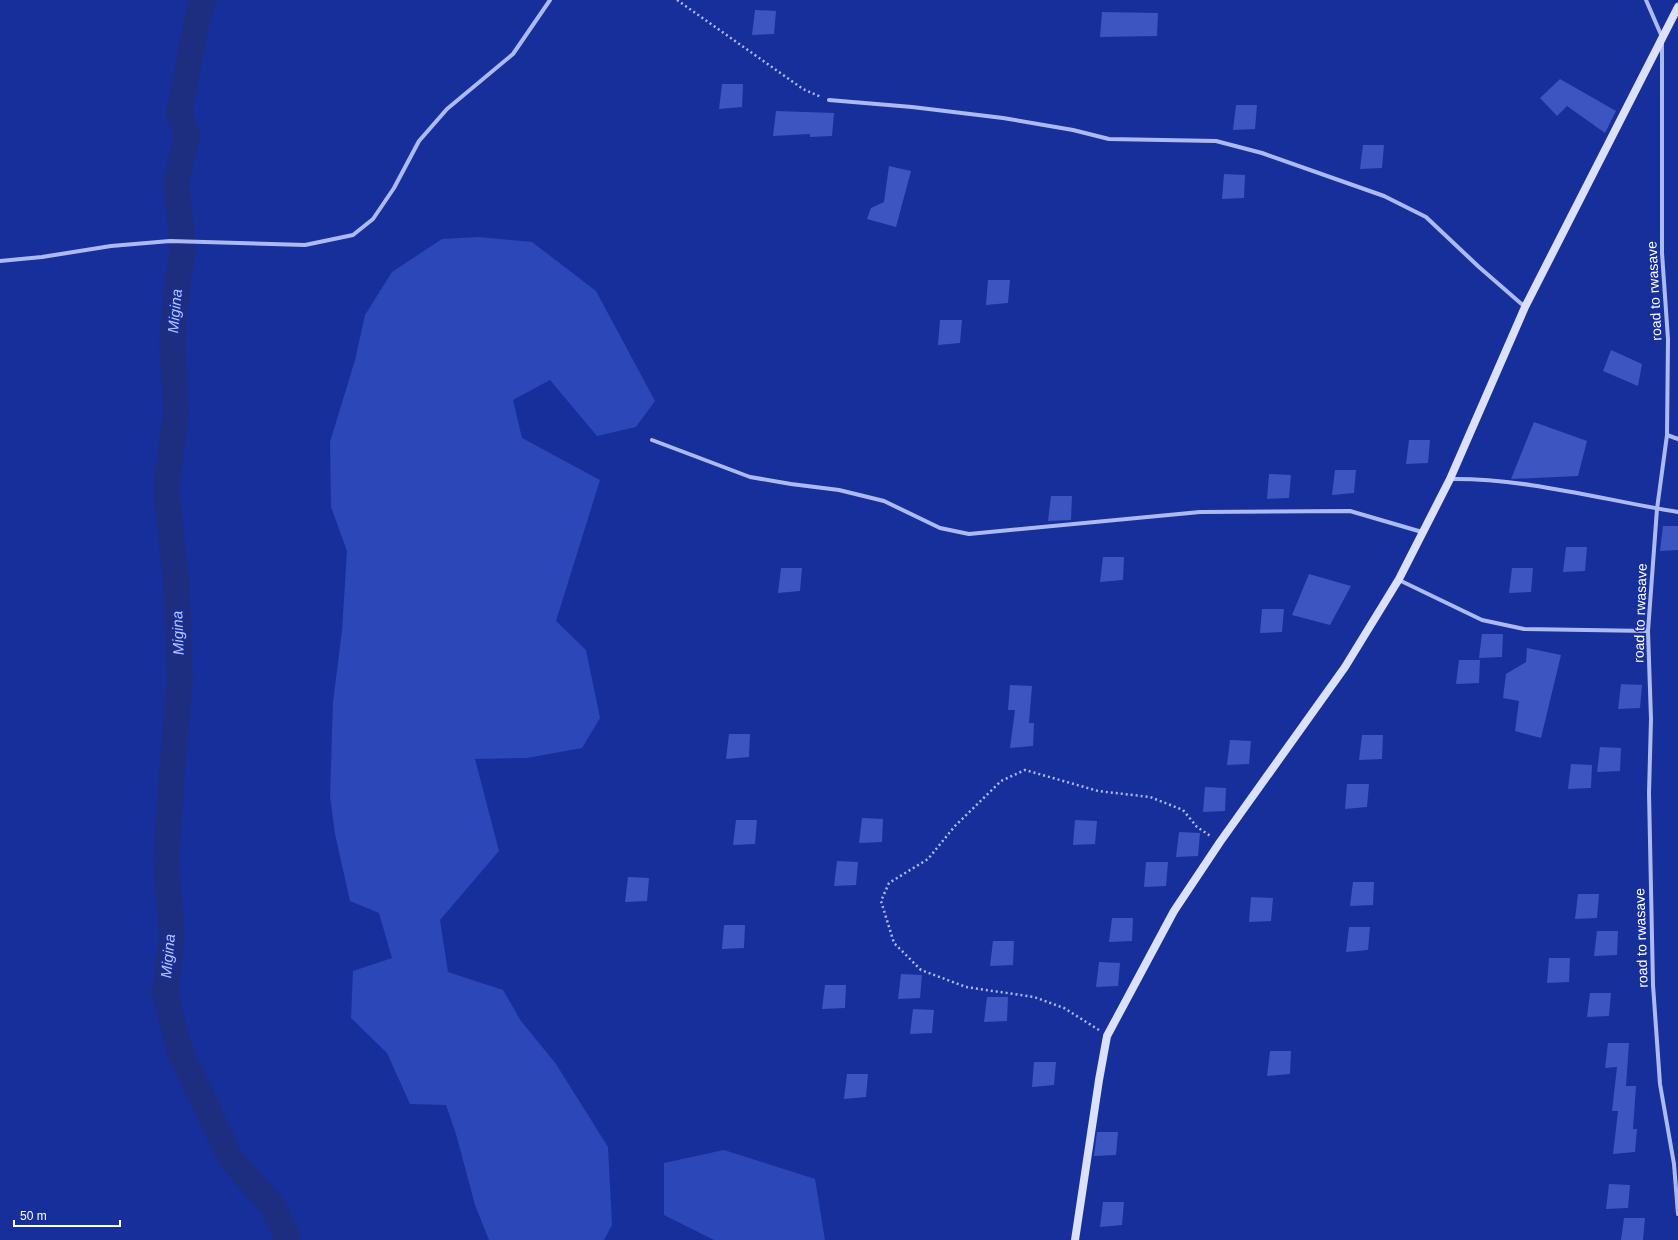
<svg xmlns="http://www.w3.org/2000/svg" width="1678" height="1240" font-family="Arial,sans-serif">
  <style>
    .green { fill: #2b47b8 }
    .lines { fill: none; stroke-linecap: round; stroke-linejoin: round }
    .river { stroke: #1d2e81; stroke-width: 26 }
    .building { fill: #3c55c0 }
    .path { stroke: #adbaf2; stroke-width: 2.5; stroke-dasharray: 2 3; stroke-linecap: butt }
    .minor { stroke: #adbaf2; stroke-width: 4 }
    .secondary { stroke: #dbe1fc; stroke-width: 8 }
    .labels { text-anchor: middle; stroke-width: 3; stroke-linejoin: round; paint-order: stroke }
    .street-label { font-size: 14px; fill: #fff; stroke: #172f9a }
    .water-label { font-size: 15px; font-style: italic; fill: #b9c6f8; stroke: #172f9a }
  </style>
  <rect width="100%" height="100%" fill="#172f9a"/>
  <path class="green" d="M 479,237 L 532,242 L 596,291 L 655,401 L 636,427 L 597,436 L 550,380 L 513,400 L 522,438 L 600,480 L 556,621 L 586,650 L 600,718 L 582,748 L 527,758 L 475,759 L 499,851 L 440,920 L 448,972 L 503,990 L 521,1021 L 556,1064 L 608,1147 L 612,1225 L 604,1240 L 489,1240 L 475,1205 L 456,1134 L 446,1105 L 410,1104 L 387,1053 L 351,1018 L 353,971 L 392,958 L 379,913 L 350,901 L 335,834 L 330,796 L 333,702 L 342,631 L 347,551 L 331,507 L 330,442 L 355,360 L 365,315 L 392,272 L 442,239 Z
    M 724,1150 L 815,1179 L 825,1240 L 714,1240 L 664,1215 L 664,1163 Z"/>
  <g class="lines">
    <path class="river" d="M 203,0 L 196,24 L 179,114 L 187,134 L 176,183 L 183,250 L 178,277 L 172,342 L 176,411 L 166,489 L 176,580 L 180,679 L 172,769 L 166,862 L 172,936 L 165,993 L 179,1049 L 231,1159 L 274,1208 L 288,1240"/>
  </g>
  <path class="building" d="M 755,10 L 776,11 L 774,34 L 752,35 Z
    M 1102,12 L 1158,13 L 1157,36 L 1100,37 Z
    M 1560,79 L 1616,111 L 1605,133 L 1567,106 L 1557,116 L 1540,98 Z
    M 722,84 L 743,84 L 742,107 L 719,109 Z
    M 1236,105 L 1257,105 L 1255,129 L 1233,130 Z
    M 776,111 L 834,113 L 832,136 L 810,137 L 810,134 L 773,136 Z
    M 1363,145 L 1384,145 L 1382,168 L 1360,169 Z
    M 889,166 L 911,171 L 896,227 L 867,219 L 871,208 L 884,202 Z
    M 1224,174 L 1245,175 L 1244,198 L 1222,199 Z
    M 988,280 L 1010,280 L 1008,303 L 986,305 Z
    M 940,320 L 962,320 L 960,343 L 938,345 Z
    M 1611,350 L 1642,364 L 1638,386 L 1603,371 Z
    M 1534,422 L 1587,441 L 1578,476 L 1511,479 Z
    M 1409,440 L 1430,440 L 1428,463 L 1406,464 Z
    M 1335,470 L 1356,470 L 1354,493 L 1332,495 Z
    M 1269,474 L 1291,475 L 1289,498 L 1267,499 Z
    M 1051,496 L 1072,496 L 1071,520 L 1048,521 Z
    M 1663,526 L 1678,526 L 1678,550 L 1660,551 Z
    M 1566,547 L 1587,547 L 1585,571 L 1563,572 Z
    M 1103,557 L 1124,557 L 1123,580 L 1100,582 Z
    M 781,568 L 802,568 L 800,591 L 778,593 Z
    M 1512,568 L 1533,568 L 1531,592 L 1509,593 Z
    M 1309,574 L 1351,586 L 1330,625 L 1292,615 Z
    M 1262,609 L 1284,609 L 1282,632 L 1260,633 Z
    M 1482,634 L 1503,634 L 1502,657 L 1479,658 Z
    M 1527,648 L 1561,655 L 1541,738 L 1515,731 L 1519,701 L 1503,698 L 1506,674 L 1526,662 Z
    M 1459,660 L 1480,660 L 1479,683 L 1456,684 Z
    M 1621,684 L 1642,685 L 1640,708 L 1618,709 Z
    M 1010,685 L 1032,686 L 1029,723 L 1034,723 L 1033,746 L 1010,748 L 1015,710 L 1008,710 Z
    M 729,734 L 750,734 L 749,757 L 726,759 Z
    M 1362,735 L 1383,735 L 1382,759 L 1359,760 Z
    M 1230,740 L 1251,741 L 1249,764 L 1227,765 Z
    M 1600,747 L 1621,748 L 1620,771 L 1597,772 Z
    M 1571,764 L 1592,765 L 1591,788 L 1568,789 Z
    M 1347,784 L 1369,784 L 1367,807 L 1345,809 Z
    M 1205,787 L 1226,788 L 1225,811 L 1203,812 Z
    M 862,818 L 883,819 L 882,842 L 859,843 Z
    M 736,820 L 757,820 L 755,844 L 733,845 Z
    M 1075,820 L 1097,821 L 1095,844 L 1073,845 Z
    M 1179,832 L 1200,833 L 1198,856 L 1176,857 Z
    M 837,861 L 858,862 L 856,885 L 834,886 Z
    M 1146,862 L 1168,862 L 1166,886 L 1144,887 Z
    M 628,877 L 649,878 L 647,901 L 625,902 Z
    M 1353,882 L 1374,882 L 1373,905 L 1350,906 Z
    M 1578,894 L 1599,894 L 1597,918 L 1575,919 Z
    M 1251,897 L 1273,898 L 1271,921 L 1249,922 Z
    M 1112,918 L 1133,918 L 1132,941 L 1109,942 Z
    M 724,925 L 745,925 L 744,948 L 722,949 Z
    M 1349,927 L 1370,927 L 1368,950 L 1346,952 Z
    M 1597,931 L 1618,931 L 1617,955 L 1594,956 Z
    M 993,941 L 1014,941 L 1013,965 L 990,966 Z
    M 1549,958 L 1570,958 L 1569,982 L 1547,983 Z
    M 1099,962 L 1120,963 L 1118,986 L 1096,987 Z
    M 901,974 L 922,975 L 920,998 L 898,999 Z
    M 825,985 L 846,985 L 845,1008 L 822,1009 Z
    M 1590,993 L 1611,993 L 1609,1016 L 1587,1017 Z
    M 987,997 L 1008,997 L 1007,1021 L 984,1022 Z
    M 913,1009 L 934,1010 L 932,1033 L 910,1034 Z
    M 1608,1043 L 1629,1043 L 1626,1086 L 1636,1086 L 1633,1129 L 1637,1129 L 1635,1152 L 1613,1154 L 1618,1111 L 1612,1111 L 1617,1067 L 1605,1068 Z
    M 1270,1051 L 1291,1051 L 1290,1074 L 1267,1076 Z
    M 1034,1062 L 1056,1062 L 1054,1085 L 1032,1087 Z
    M 847,1074 L 868,1074 L 866,1097 L 844,1099 Z
    M 1097,1132 L 1118,1132 L 1116,1155 L 1094,1156 Z
    M 1609,1184 L 1630,1185 L 1628,1208 L 1606,1209 Z
    M 1103,1202 L 1124,1202 L 1122,1225 L 1100,1227 Z
    M 1624,1218 L 1645,1218 L 1643,1240 L 1621,1240 Z"/>
  <g class="lines">
    <path class="path" d="M 677,0 L 803,89 L 821,97
      M 1099,1030 L 1064,1008 L 1034,997 L 966,987 L 921,970 L 894,943 L 881,901 L 889,883 L 928,859 L 955,826 L 1001,781 L 1025,770 L 1098,791 L 1150,797 L 1183,810 L 1197,827 L 1212,837"/>
    <path class="minor" d="M 1646,0 L 1662,37
      M 1662,43 L 1662,253 L 1668,339 L 1667,435 L 1657,509 L 1648,631 L 1651,719 L 1649,793 L 1653,985 L 1660,1084 L 1674,1164 L 1678,1214
      M 829,100 L 912,107 L 1003,118 L 1073,130 L 1109,139 L 1216,141 L 1262,153 L 1384,196 L 1426,217 L 1479,267 L 1525,307
      M 0,261 L 42,257 L 111,246 L 170,241 L 305,245 L 353,235 L 373,219 L 394,188 L 419,141 L 447,109 L 513,54 L 550,0
      M 1667,435 L 1678,439
      M 652,440 L 750,477 L 791,484 L 839,490 L 884,501 L 940,528 L 969,534 L 1200,512 L 1350,511 L 1422,532
      M 1450,479 C 1526,478 1604,500 1678,512
      M 1399,580 L 1482,620 L 1524,629 L 1648,631"/>
    <path class="secondary" d="M 1075,1240 L 1099,1080 L 1107,1036 L 1174,911 L 1220,842 L 1345,667 L 1399,579 L 1450,479 L 1525,307 L 1678,7"/>
  </g>
  <g class="labels">
    <g class="street-label">
      <text transform="translate(1654 291) rotate(-93)" y="5">road to rwasave</text>
      <text transform="translate(1640 613) rotate(-88)" y="5">road to rwasave</text>
      <text transform="translate(1641 938) rotate(-92)" y="5">road to rwasave</text>
    </g>
    <g class="water-label">
      <text transform="translate(175 311) rotate(-85)" y="5">Migina</text>
      <text transform="translate(178 633) rotate(-92)" y="5">Migina</text>
      <text transform="translate(168 956) rotate(-85)" y="5">Migina</text>
    </g>
  </g>
  <path d="M14 1220v6h106v-6" fill="none" stroke="#ffffff" stroke-width="2"/>
  <text x="20" y="1220" font-size="12" fill="#ffffff" stroke="#172f9a" stroke-width="3" paint-order="stroke">50 m</text>
</svg>
